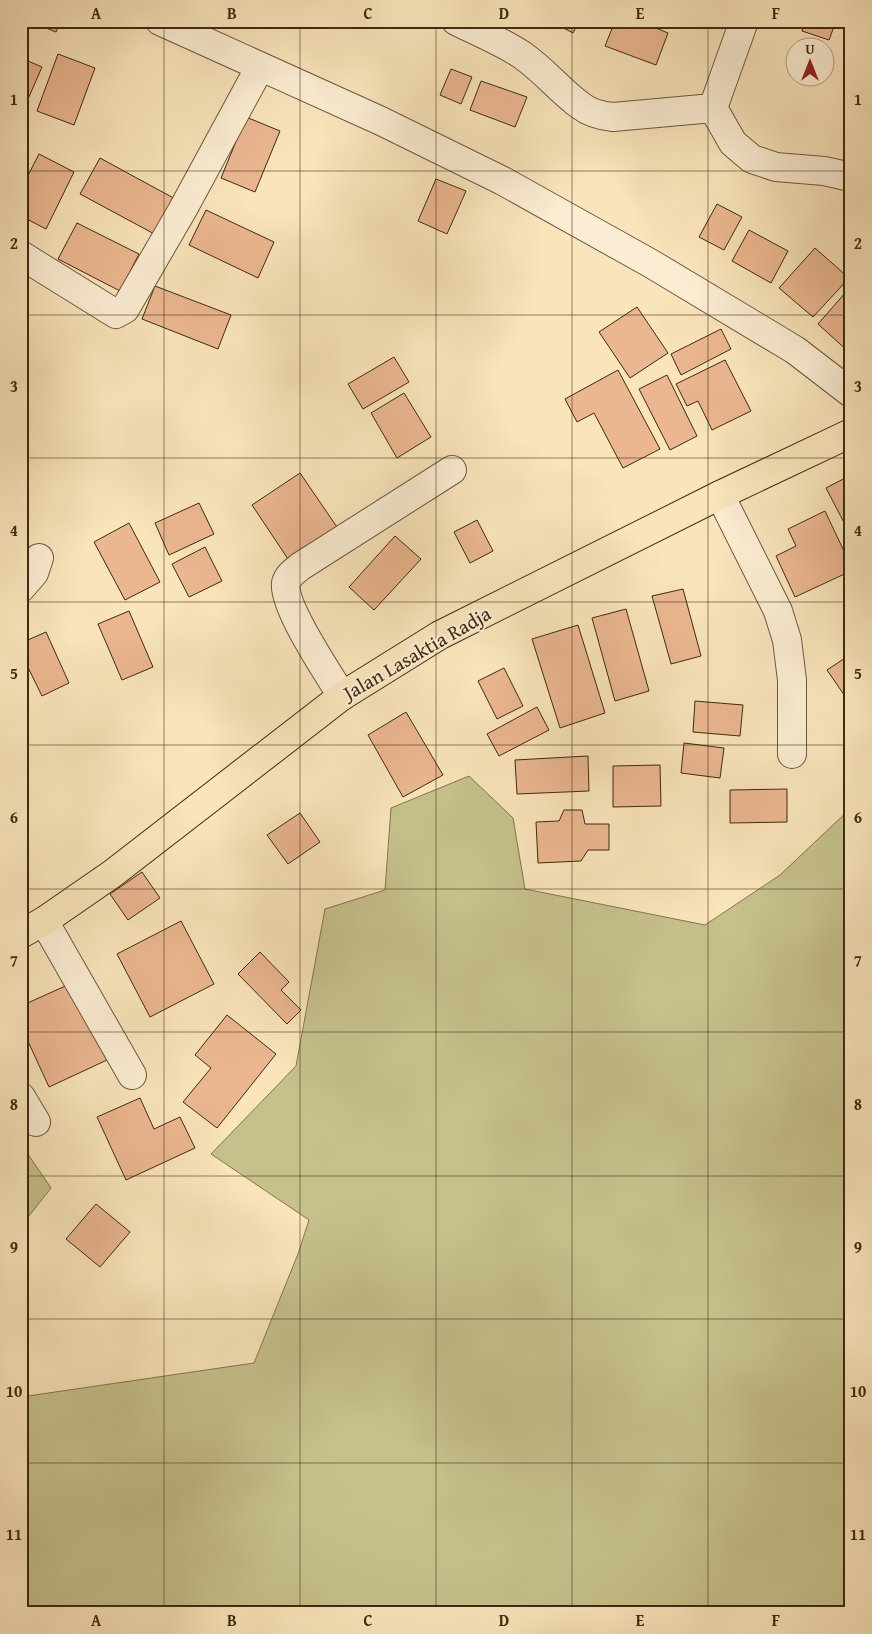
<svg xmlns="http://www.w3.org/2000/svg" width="872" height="1634" font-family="'Gentium Book Plus',serif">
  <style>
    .green { fill: #c6c18b; stroke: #82764d }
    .building { fill: #ebb790; stroke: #3d2b0f }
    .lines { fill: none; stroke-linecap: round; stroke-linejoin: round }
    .minor-casing { stroke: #6c593a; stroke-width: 30 }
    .highway-casing { stroke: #3d2b0f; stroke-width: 30 }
    .minor { stroke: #fbedd3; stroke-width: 28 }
    .highway { stroke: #f9e4bb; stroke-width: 28 }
    .grid { fill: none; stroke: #3d2b0f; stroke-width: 1; stroke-opacity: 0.55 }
    .labels { text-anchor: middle; stroke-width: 4; stroke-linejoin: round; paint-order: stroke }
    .street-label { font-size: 20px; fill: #3d2b0f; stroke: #fbedd3 }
    .neatline { fill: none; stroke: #3d2b0f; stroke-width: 2 }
    .grid-label { font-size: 16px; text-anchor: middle; font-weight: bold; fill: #3d2b0f }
  </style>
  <rect width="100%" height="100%" fill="#f9e4bb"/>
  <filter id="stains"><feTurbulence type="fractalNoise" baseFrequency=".004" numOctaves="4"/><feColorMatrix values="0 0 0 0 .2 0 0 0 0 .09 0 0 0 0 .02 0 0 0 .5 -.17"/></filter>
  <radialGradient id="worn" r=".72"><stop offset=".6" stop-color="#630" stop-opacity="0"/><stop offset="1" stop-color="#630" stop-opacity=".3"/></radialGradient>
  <path class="green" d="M 469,776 L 513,818 L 525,889 L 705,925 L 780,875 L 851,808 L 851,1613 L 21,1613 L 21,1397 L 254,1363 L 298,1254 L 309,1220 L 211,1154 L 296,1066 L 325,909 L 385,890 L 391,808 Z
    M 21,1144 L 51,1188 L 21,1226 Z"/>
  <path class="building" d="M 29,21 L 61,21 L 56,32 Z
    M 550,21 L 579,21 L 573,33 Z
    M 615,21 L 639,21 L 668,33 L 656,65 L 605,46 Z
    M 655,21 L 680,21 L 678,27 Z
    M 805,21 L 836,21 L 829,40 L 802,31 Z
    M 58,54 L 95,68 L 74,125 L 37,111 Z
    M 21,58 L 42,67 L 21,115 Z
    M 451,69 L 472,77 L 461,104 L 440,95 Z
    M 481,81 L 527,97 L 515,127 L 470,110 Z
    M 246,117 L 280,131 L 255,192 L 221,178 Z
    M 851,138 L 851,147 L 843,143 Z
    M 39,154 L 74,172 L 46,229 L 21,216 L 21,189 Z
    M 100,158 L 179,201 L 160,237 L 80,194 Z
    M 436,179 L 466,191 L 447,234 L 418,221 Z
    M 717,204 L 742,217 L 724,250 L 699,237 Z
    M 206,210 L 274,242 L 258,278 L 189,245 Z
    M 77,223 L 139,254 L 120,291 L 58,259 Z
    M 749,230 L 788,251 L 771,283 L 732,261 Z
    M 815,248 L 849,278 L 813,317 L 779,288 Z
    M 155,286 L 231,315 L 218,349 L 142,319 Z
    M 846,292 L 851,297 L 850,353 L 818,324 Z
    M 637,307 L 668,353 L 630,378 L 599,332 Z
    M 721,329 L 731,349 L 681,375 L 671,354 Z
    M 394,357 L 409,382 L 363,409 L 348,384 Z
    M 725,360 L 751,411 L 712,430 L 698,401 L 687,406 L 676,384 Z
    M 618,370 L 660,449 L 623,468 L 594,413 L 577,422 L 565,399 Z
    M 667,375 L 697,436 L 670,450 L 639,389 Z
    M 404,393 L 431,437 L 397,458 L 371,413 Z
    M 300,473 L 337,527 L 288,559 L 252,505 Z
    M 851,475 L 851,536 L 826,488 Z
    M 199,503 L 214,534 L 169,555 L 155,523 Z
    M 825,511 L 851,566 L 851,571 L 795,597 L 776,556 L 796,546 L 788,529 Z
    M 477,520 L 493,551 L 470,563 L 454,532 Z
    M 129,523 L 160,582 L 125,600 L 94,542 Z
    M 395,536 L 421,559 L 374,610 L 349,587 Z
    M 21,547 L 28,555 L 21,561 Z
    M 205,547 L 222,581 L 189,597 L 172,564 Z
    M 683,589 L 701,656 L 671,664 L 652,596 Z
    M 626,609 L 649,691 L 615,701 L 592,618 Z
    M 129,611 L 153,667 L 122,680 L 98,624 Z
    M 578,625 L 605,713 L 560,728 L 532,639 Z
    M 46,632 L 69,683 L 42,696 L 21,653 L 21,643 Z
    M 851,654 L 851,705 L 827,670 Z
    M 504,668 L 523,706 L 497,719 L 478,681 Z
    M 695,701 L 743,705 L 740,736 L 693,732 Z
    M 537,707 L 549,730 L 499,756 L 487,734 Z
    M 406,712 L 443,775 L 403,797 L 368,735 Z
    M 684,743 L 724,748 L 720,778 L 681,773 Z
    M 588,756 L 589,791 L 517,794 L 515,760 Z
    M 660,765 L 661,806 L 613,807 L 613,766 Z
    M 787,789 L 787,822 L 730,823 L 730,790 Z
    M 564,810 L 582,810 L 585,824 L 609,824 L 609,850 L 588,850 L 581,861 L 538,863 L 536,822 L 559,821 Z
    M 300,813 L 320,842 L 288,864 L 267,835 Z
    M 142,872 L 160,898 L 128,920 L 110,894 Z
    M 181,921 L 214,984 L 150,1017 L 117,954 Z
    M 260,952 L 289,982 L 281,990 L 301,1010 L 287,1024 L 238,974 Z
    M 72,983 L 107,1060 L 49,1087 L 21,1026 L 21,1006 Z
    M 227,1015 L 276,1054 L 217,1128 L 183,1102 L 211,1068 L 195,1055 Z
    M 140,1098 L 154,1129 L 180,1117 L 195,1148 L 126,1180 L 97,1117 Z
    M 96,1204 L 130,1232 L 100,1267 L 66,1239 Z"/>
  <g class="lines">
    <g class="minor-casing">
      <path id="minor" d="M 160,21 L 381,121 L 503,181 L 650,263 L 795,350 L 851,393
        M 456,21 C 478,32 501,41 522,55 C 544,70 560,91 581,106 C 590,113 602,116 613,117 L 713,108 L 744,21
        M 713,108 L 733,143 L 752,159 L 776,167 L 824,171 L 851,177
        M 21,255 L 116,314 L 125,309 L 183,209 L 260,67
        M 720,495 L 778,611 L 787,640 L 792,680 L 792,754
        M 21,588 L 34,573 L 39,558
        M 342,696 C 329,675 282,605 286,583 C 288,575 295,571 301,566 L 452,470
        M 44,921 L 132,1075
        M 21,1097 L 36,1122"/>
    </g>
    <g class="highway-casing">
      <path id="highway" d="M 21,934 L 44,921 L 112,874 L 342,696 L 440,635 L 720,495 L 851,433"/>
    </g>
    <use href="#minor" class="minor"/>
    <use href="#highway" class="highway"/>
  </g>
  <path class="grid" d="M 164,21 L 164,1613M 300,21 L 300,1613M 436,21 L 436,1613M 572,21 L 572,1613M 708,21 L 708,1613M 21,171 L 851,171M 21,315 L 851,315M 21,458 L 851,458M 21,602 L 851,602M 21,745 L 851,745M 21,889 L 851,889M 21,1032 L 851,1032M 21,1176 L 851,1176M 21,1319 L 851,1319M 21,1463 L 851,1463"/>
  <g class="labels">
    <g class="street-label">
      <text transform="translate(417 653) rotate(-30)" y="7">Jalan Lasaktia Radja</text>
    </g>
  </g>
  <rect width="872" height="1634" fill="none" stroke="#f9e4bb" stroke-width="55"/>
  <g transform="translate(810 62)"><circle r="24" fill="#fbedd3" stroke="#af9f85"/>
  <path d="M0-4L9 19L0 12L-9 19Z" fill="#8f2418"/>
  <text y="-8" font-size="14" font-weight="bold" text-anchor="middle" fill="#3d2b0f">U</text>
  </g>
  <rect x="28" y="28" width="816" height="1578" class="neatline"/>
  <g class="grid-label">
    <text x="96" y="19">A</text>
    <text x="232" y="19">B</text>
    <text x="368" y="19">C</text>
    <text x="504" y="19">D</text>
    <text x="640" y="19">E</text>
    <text x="776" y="19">F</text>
    <text x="14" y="105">1</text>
    <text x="858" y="105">1</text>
    <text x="14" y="249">2</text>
    <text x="858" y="249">2</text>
    <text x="14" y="392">3</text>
    <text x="858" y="392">3</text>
    <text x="14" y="536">4</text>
    <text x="858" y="536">4</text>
    <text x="14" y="679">5</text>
    <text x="858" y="679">5</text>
    <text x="14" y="823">6</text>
    <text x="858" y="823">6</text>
    <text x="14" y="966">7</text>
    <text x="858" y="966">7</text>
    <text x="14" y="1110">8</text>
    <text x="858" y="1110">8</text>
    <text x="14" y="1253">9</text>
    <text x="858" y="1253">9</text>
    <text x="14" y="1397">10</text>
    <text x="858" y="1397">10</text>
    <text x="14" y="1540">11</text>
    <text x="858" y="1540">11</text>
    <text x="96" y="1626">A</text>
    <text x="232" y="1626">B</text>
    <text x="368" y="1626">C</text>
    <text x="504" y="1626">D</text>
    <text x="640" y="1626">E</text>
    <text x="776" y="1626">F</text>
  </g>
  <rect width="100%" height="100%" filter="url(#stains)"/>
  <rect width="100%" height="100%" fill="url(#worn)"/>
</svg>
